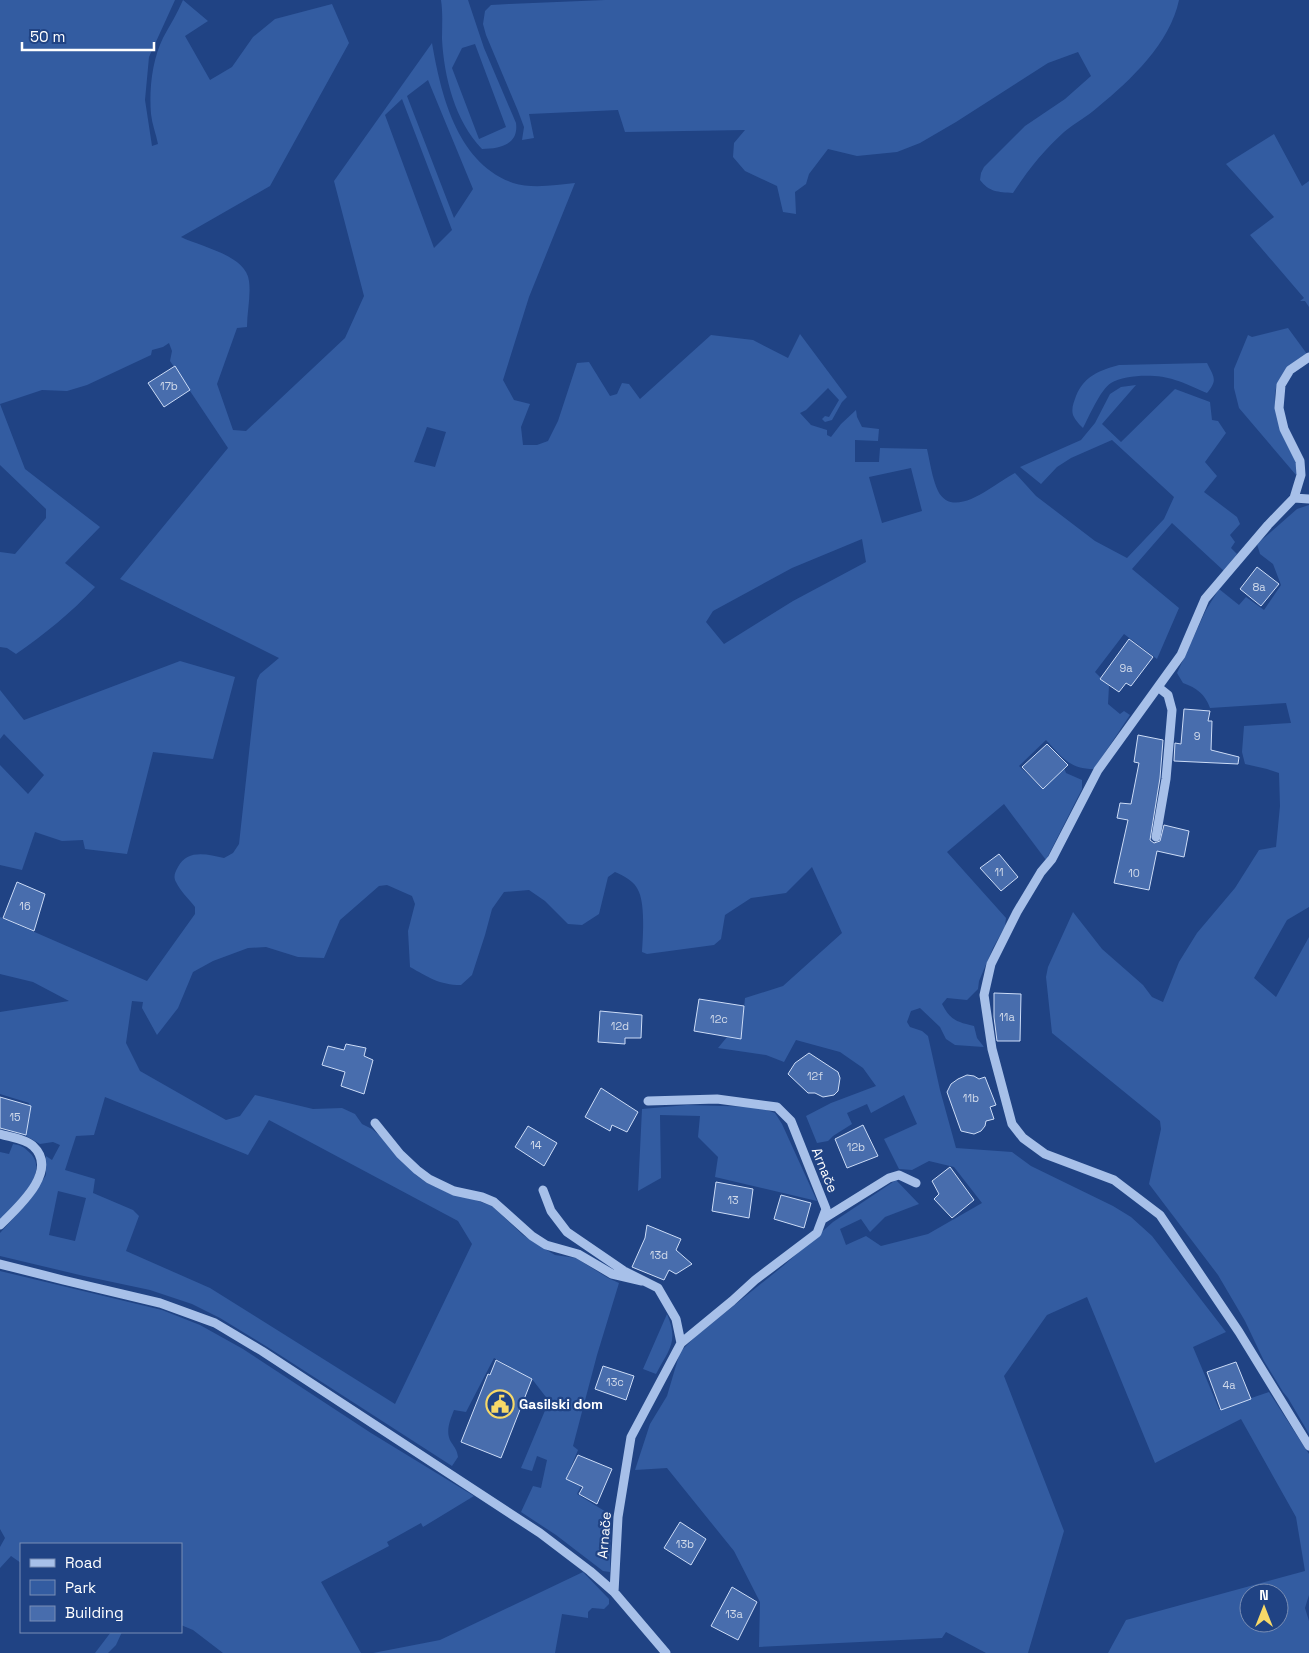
<svg xmlns="http://www.w3.org/2000/svg" width="1309" height="1653" font-family="'Space Grotesk',sans-serif">
  <style>
    .green { fill: #335ca1; fill-rule: evenodd }
    .building { fill: #486dad; stroke: #ccdcf7 }
    .lines { fill: none; stroke-linecap: round; stroke-linejoin: round }
    .minor { stroke: #a7c0e9; stroke-width: 9 }
    .labels { text-anchor: middle; stroke-width: 4.5; stroke-linejoin: round; paint-order: stroke }
    .number-label { font-size: 11px; fill: #d1daea }
    .street-label { font-size: 14px; fill: #fff; stroke: #204384 }
    .poi-label { font-size: 14px; font-weight: bold; fill: #fff; stroke: #204384; text-anchor: start }
  </style>
  <rect width="100%" height="100%" fill="#204384"/>
  <path class="green" d="M 0,0 L 175,0 L 149,57 L 145,100 L 152,146 L 158,144 C 156,134 152,124 151,114 C 149,90 152,60 163,38 C 170,25 177,14 183,0 L 208,21 L 185,36 L 210,80 L 232,67 L 253,37 L 275,19 L 332,4 L 349,43 L 270,186 L 181,237 C 201,247 246,255 249,281 C 251,296 247,312 247,327 L 237,328 L 217,384 L 233,430 L 246,431 L 345,338 L 364,296 L 334,181 L 432,43 C 441,95 457,163 513,183 C 532,189 556,185 575,183 L 529,297 L 503,380 L 514,400 L 530,404 L 521,427 L 523,445 L 537,445 L 548,441 L 558,421 L 577,363 L 589,362 L 610,396 L 617,394 L 622,383 L 629,384 L 640,399 L 711,335 L 753,340 L 788,358 L 800,334 L 847,397 L 842,402 L 832,420 L 825,422 L 822,419 L 825,416 L 829,417 L 839,400 L 828,388 L 806,410 L 800,413 L 811,425 L 827,430 L 827,435 L 831,437 L 841,424 L 856,410 L 857,417 L 862,427 L 879,429 L 878,441 L 855,440 L 855,462 L 879,462 L 880,448 L 927,449 C 930,462 932,478 938,491 C 954,522 996,482 1015,473 L 1036,496 L 1095,541 L 1127,558 L 1164,519 L 1174,497 L 1112,440 L 1071,458 L 1057,467 L 1041,484 L 1020,467 L 1081,440 L 1095,423 L 1110,394 L 1121,387 L 1136,385 L 1102,424 L 1121,442 L 1175,389 L 1210,402 L 1212,420 L 1218,421 L 1226,433 L 1205,462 L 1217,476 L 1204,492 L 1237,517 L 1240,524 L 1230,535 L 1235,542 L 1231,548 L 1237,554 L 1224,571 L 1172,523 L 1132,569 L 1179,608 L 1157,659 L 1124,634 L 1095,672 L 1109,686 L 1108,704 L 1120,714 L 1124,711 L 1130,715 L 1094,769 C 1069,769 1062,757 1046,740 L 1019,766 L 1043,789 L 1064,768 L 1066,773 L 1082,780 L 1082,789 L 1046,860 L 1004,804 L 947,852 L 1006,918 L 1005,926 L 993,948 L 979,981 L 978,989 L 967,1000 L 947,998 L 942,1004 C 950,1020 957,1022 974,1026 L 977,1038 L 984,1047 L 955,1045 L 946,1039 L 940,1027 L 920,1008 L 911,1011 L 907,1022 L 910,1027 L 922,1031 L 928,1036 L 940,1090 L 956,1148 L 1012,1152 L 1031,1166 L 1113,1206 L 1131,1217 L 1152,1236 L 1226,1332 L 1193,1347 L 1219,1409 L 1269,1392 L 1305,1448 L 1309,1454 L 1309,1595 L 1305,1608 L 1309,1621 L 1309,1653 L 1108,1653 L 1126,1620 L 1305,1571 L 1296,1517 L 1241,1419 L 1155,1463 L 1087,1297 L 1047,1315 L 1004,1376 L 1064,1531 L 1028,1653 L 986,1653 L 946,1632 L 942,1638 L 759,1647 L 760,1602 L 734,1551 L 667,1468 L 635,1470 L 650,1424 L 667,1396 L 680,1352 L 696,1336 L 783,1266 L 833,1222 L 896,1180 L 919,1204 L 885,1217 L 870,1232 L 861,1219 L 840,1229 L 846,1245 L 866,1236 L 881,1246 L 928,1234 L 982,1203 L 954,1167 L 929,1161 L 912,1170 L 899,1169 L 884,1139 L 917,1124 L 904,1095 L 871,1113 L 867,1104 L 847,1113 L 852,1124 L 833,1136 L 828,1141 L 817,1143 L 806,1116 L 831,1103 L 876,1086 L 863,1068 L 840,1052 L 796,1040 L 784,1062 L 766,1055 L 718,1048 L 727,1037 L 741,1038 L 745,998 L 783,986 L 842,933 L 812,867 L 786,893 L 751,898 L 725,915 L 721,939 L 714,945 L 647,954 L 642,952 C 643,936 645,906 639,892 C 635,881 624,876 615,872 L 608,877 L 599,914 L 582,925 L 568,924 L 545,901 L 529,890 L 504,892 L 492,909 L 485,935 L 472,975 L 461,985 C 439,985 428,977 410,967 L 408,931 L 415,904 L 412,896 L 387,885 L 379,886 L 340,920 L 324,958 L 298,957 L 266,947 L 248,948 L 213,961 L 193,972 L 178,1008 L 157,1035 L 142,1008 L 143,1002 L 132,1001 L 126,1043 L 140,1071 L 226,1120 L 240,1116 L 255,1095 L 313,1109 L 342,1108 L 355,1114 L 362,1124 L 372,1129 L 385,1140 L 416,1175 L 427,1183 L 446,1191 L 467,1197 L 492,1206 L 523,1235 L 550,1252 L 555,1255 L 576,1258 L 608,1278 L 619,1283 L 597,1355 L 573,1446 L 578,1450 L 566,1479 L 581,1486 L 577,1494 L 611,1515 L 610,1572 L 603,1571 L 556,1535 L 521,1512 L 533,1486 L 541,1488 L 547,1460 L 537,1456 L 532,1471 L 521,1468 L 549,1401 L 532,1379 L 494,1358 L 466,1412 L 454,1410 C 450,1420 445,1432 451,1442 C 455,1448 457,1450 458,1457 L 452,1466 L 269,1348 L 220,1318 L 192,1304 L 150,1290 L 84,1276 L 0,1256 L 0,1233 L 30,1200 L 46,1175 L 46,1156 L 52,1160 L 60,1145 L 53,1142 L 40,1144 L 21,1133 L 29,1103 L 0,1094 L 0,1012 L 69,1001 L 33,982 L 0,974 L 0,917 L 147,981 L 195,914 L 195,907 C 189,899 180,891 176,882 C 173,877 175,872 178,867 C 187,849 207,854 224,858 L 233,853 L 239,844 L 257,680 L 260,674 L 279,658 L 120,579 L 228,448 L 170,361 L 172,351 L 169,343 L 163,347 L 152,350 L 151,355 L 87,385 L 67,391 L 42,390 L 0,404 L 25,469 L 100,527 L 65,563 L 95,587 C 71,613 45,634 16,654 L 7,648 L 0,647 L 0,552 L 15,554 L 46,518 L 46,509 L 0,465 ZM 428,80 L 473,189 L 454,218 L 407,96 ZM 402,99 L 452,230 L 434,248 L 385,115 ZM 427,427 L 446,432 L 435,467 L 414,462 ZM 911,468 L 922,511 L 882,523 L 869,477 ZM 862,539 L 866,562 L 793,601 L 724,644 L 706,622 L 713,611 L 792,568 ZM 105,1097 L 248,1155 L 269,1120 L 458,1221 L 472,1244 L 395,1404 L 210,1288 L 126,1251 L 139,1216 L 133,1210 L 93,1193 L 95,1179 L 65,1170 L 76,1136 L 94,1135 ZM 58,1191 L 86,1198 L 75,1241 L 49,1235 ZM 1249,1593 L 1279,1593 L 1279,1623 L 1249,1623 Z
    M 441,0 L 468,0 L 484,48 L 516,123 C 519,145 499,149 482,149 C 455,121 444,77 442,39 C 442,26 443,13 441,0 ZM 475,44 L 506,127 L 479,139 L 452,68 L 462,48 Z
    M 605,0 L 1179,0 C 1170,43 1131,80 1098,107 C 1088,116 1075,123 1064,132 C 1044,150 1028,170 1013,193 C 998,192 989,192 980,180 L 981,173 L 984,167 L 1025,126 L 1065,99 L 1091,76 L 1078,52 L 1048,63 L 956,122 L 920,143 L 897,152 L 857,156 L 828,149 L 809,174 L 806,184 L 795,192 L 796,214 L 783,212 L 777,186 L 745,171 L 733,157 L 734,143 L 745,130 L 625,132 L 618,110 L 529,114 L 534,138 L 522,140 L 524,127 L 518,111 L 486,35 L 483,24 L 485,11 L 491,5 L 509,4 Z
    M 1274,134 L 1302,186 L 1309,181 L 1309,307 L 1305,301 L 1300,301 L 1304,298 L 1250,235 L 1274,217 L 1226,164 Z
    M 1288,328 L 1307,354 C 1301,360 1280,378 1277,385 C 1268,409 1289,441 1298,463 L 1299,471 L 1296,475 L 1239,408 L 1234,388 L 1234,369 L 1248,335 L 1252,337 Z
    M 1207,363 C 1214,377 1218,380 1207,393 C 1197,389 1186,383 1175,380 C 1159,374 1126,374 1111,383 C 1100,390 1089,417 1083,428 C 1080,425 1075,420 1073,415 C 1071,408 1074,402 1076,396 C 1084,376 1100,370 1119,365 Z
    M 1309,505 L 1309,907 L 1287,920 L 1254,978 L 1276,997 L 1309,937 L 1309,1434 L 1288,1398 L 1283,1392 L 1264,1361 L 1245,1321 L 1218,1275 L 1149,1184 L 1161,1129 L 1160,1121 L 1052,1033 L 1046,977 L 1048,967 L 1073,912 L 1102,949 L 1143,985 L 1152,997 L 1163,1002 L 1179,962 L 1197,933 L 1235,888 L 1259,850 L 1276,847 L 1280,806 L 1279,773 L 1267,769 L 1245,764 L 1242,752 L 1244,726 L 1291,723 L 1286,703 L 1210,708 C 1205,694 1197,688 1183,683 L 1177,673 L 1206,610 L 1219,589 L 1239,605 L 1246,597 L 1264,610 L 1281,585 L 1273,564 L 1260,554 L 1257,544 L 1297,509 Z
    M 180,661 L 235,677 L 213,759 L 153,752 L 127,854 L 85,849 L 83,840 L 62,841 L 35,832 L 22,870 L 0,865 L 0,765 L 28,794 L 44,775 L 4,734 L 0,739 L 0,690 L 24,720 Z
    M 687,1105 L 759,1107 L 775,1113 L 782,1124 L 817,1201 L 715,1177 L 718,1157 L 698,1137 L 700,1116 L 660,1115 L 661,1178 L 638,1191 L 642,1109 Z
    M 13,1144 C 21,1145 24,1147 30,1153 C 51,1173 14,1207 0,1221 L 0,1152 L 9,1154 Z
    M 0,1271 L 162,1310 L 200,1325 L 243,1349 L 371,1433 L 474,1496 L 423,1527 L 421,1523 L 387,1542 L 389,1546 L 321,1582 L 361,1653 L 223,1653 L 193,1630 L 181,1625 L 181,1544 L 21,1544 L 21,1563 L 11,1556 L 0,1568 L 0,1547 L 5,1538 L 0,1529 Z
    M 667,1314 C 679,1342 669,1349 656,1374 L 643,1369 Z
    M 583,1572 L 609,1599 L 609,1604 L 604,1609 L 592,1608 L 588,1612 L 588,1618 L 562,1614 L 555,1653 L 373,1653 L 440,1640 Z
    M 111,1632 L 122,1632 L 116,1645 L 108,1653 L 95,1653 Z"/>
  <path class="building" d="M 175,366 L 190,390 L 164,407 L 148,383 Z
    M 1257,567 L 1279,584 L 1261,606 L 1240,589 Z
    M 1129,639 L 1153,657 L 1131,686 L 1126,683 L 1119,692 L 1100,679 Z
    M 1184,709 L 1210,711 L 1208,721 L 1212,721 L 1211,750 L 1239,757 L 1238,764 L 1174,761 L 1175,743 L 1181,744 Z
    M 1138,735 L 1163,740 L 1160,778 L 1150,840 L 1154,843 L 1160,841 L 1164,825 L 1189,831 L 1184,857 L 1157,851 L 1149,890 L 1114,883 L 1128,820 L 1117,818 L 1120,803 L 1131,804 L 1139,763 L 1134,762 Z
    M 1047,744 L 1068,765 L 1043,789 L 1022,767 Z
    M 999,854 L 1018,877 L 1001,891 L 980,868 Z
    M 17,882 L 45,894 L 34,931 L 3,918 Z
    M 994,993 L 1021,994 L 1020,1041 L 997,1041 L 994,1017 Z
    M 699,999 L 744,1006 L 741,1039 L 694,1031 Z
    M 600,1011 L 642,1015 L 641,1038 L 625,1038 L 625,1044 L 598,1042 Z
    M 346,1044 L 366,1048 L 364,1056 L 373,1060 L 364,1094 L 341,1086 L 345,1072 L 322,1065 L 328,1046 L 344,1050 Z
    M 809,1053 L 838,1072 L 840,1078 L 838,1091 L 834,1095 L 823,1097 L 815,1093 L 808,1093 L 788,1074 L 795,1063 Z
    M 967,1075 L 974,1076 L 979,1079 L 985,1077 L 996,1105 L 990,1107 L 994,1119 L 986,1121 L 985,1126 L 981,1131 L 974,1134 L 961,1131 L 947,1092 L 951,1084 L 958,1079 Z
    M 601,1088 L 638,1112 L 627,1132 L 612,1125 L 610,1131 L 585,1117 Z
    M 0,1097 L 31,1106 L 26,1135 L 0,1128 Z
    M 863,1125 L 878,1156 L 847,1168 L 835,1139 Z
    M 528,1126 L 557,1143 L 544,1166 L 515,1147 Z
    M 950,1167 L 974,1200 L 952,1218 L 934,1199 L 939,1194 L 932,1181 Z
    M 716,1182 L 753,1189 L 749,1218 L 712,1211 Z
    M 781,1195 L 811,1203 L 804,1228 L 774,1219 Z
    M 647,1225 L 681,1239 L 676,1250 L 692,1264 L 676,1274 L 669,1270 L 664,1280 L 632,1267 L 645,1238 Z
    M 496,1360 L 532,1379 L 501,1458 L 461,1442 L 488,1374 L 490,1375 Z
    M 1236,1362 L 1251,1399 L 1221,1410 L 1207,1372 Z
    M 603,1366 L 634,1376 L 626,1400 L 595,1389 Z
    M 578,1455 L 612,1469 L 597,1504 L 579,1494 L 583,1487 L 566,1479 Z
    M 680,1522 L 706,1539 L 691,1565 L 664,1548 Z
    M 732,1587 L 757,1602 L 738,1640 L 711,1626 Z"/>
  <g class="lines">
    <path class="minor" d="M 1309,357 L 1290,370 L 1281,385 L 1279,408 L 1284,429 L 1300,461 L 1301,475 L 1294,498 L 1268,525 L 1205,599 L 1181,655 L 1098,770 L 1052,859 L 1041,872 L 1017,912 L 991,964 L 984,995 L 992,1049 L 1012,1124 L 1023,1138 L 1045,1154 L 1114,1180 L 1160,1215 L 1239,1332 L 1309,1446
      M 1294,498 L 1309,499
      M 1156,837 L 1166,779 L 1172,710 L 1168,695 L 1158,687
      M 375,1123 L 400,1154 L 417,1170 L 429,1179 L 454,1191 L 482,1197 L 494,1202 L 532,1236 L 546,1245 L 578,1254 L 612,1274 L 642,1281
      M 0,1134 C 9,1137 26,1139 33,1146 C 60,1171 17,1208 0,1225
      M 543,1190 L 551,1211 L 567,1232 L 624,1271 L 658,1288 L 676,1319 L 681,1343
      M 823,1219 L 889,1178 L 899,1175 L 916,1183
      M 0,1264 L 63,1280 L 160,1303 L 215,1323 L 262,1351 L 540,1533 L 590,1571 L 614,1592 L 666,1653
      M 614,1592 L 618,1517 L 631,1437 L 681,1343 L 732,1301 L 755,1280 L 817,1233 L 826,1209 L 791,1121 L 777,1107 L 717,1099 L 648,1101"/>
  </g>
  <defs>
    <g id="civic-ring" transform="scale(1.4375)"><circle r="9.5" fill="#204384" stroke="#f7d968" stroke-width="1.5"/><path d="M-.6-6.5H3V-4.5H.6V-3L4-1V1h2V6H-6V1h2V-1L-.6-3ZM-1.2 2.5V6h2.4V2.5Z" fill="#f7d968"/></g>
  </defs>
  <g fill-rule="evenodd">
    <use href="#civic-ring" x="500" y="1404"/>
  </g>
  <g class="labels">
    <g class="number-label">
      <text x="169" y="390">17b</text>
      <text x="1259" y="591">8a</text>
      <text x="1126" y="672">9a</text>
      <text x="1197" y="740">9</text>
      <text x="999" y="876">11</text>
      <text x="1134" y="877">10</text>
      <text x="25" y="910">16</text>
      <text x="1007" y="1021">11a</text>
      <text x="719" y="1023">12c</text>
      <text x="620" y="1030">12d</text>
      <text x="815" y="1080">12f</text>
      <text x="971" y="1102">11b</text>
      <text x="15" y="1121">15</text>
      <text x="536" y="1149">14</text>
      <text x="856" y="1151">12b</text>
      <text x="733" y="1204">13</text>
      <text x="659" y="1259">13d</text>
      <text x="615" y="1386">13c</text>
      <text x="1229" y="1389">4a</text>
      <text x="685" y="1548">13b</text>
      <text x="734" y="1618">13a</text>
    </g>
    <g class="street-label">
      <text transform="translate(825 1170) rotate(68)" y="5">Arnače</text>
      <text transform="translate(604 1535) rotate(-85)" y="5">Arnače</text>
    </g>
    <g class="poi-label">
      <text x="519" y="1409">Gasilski dom</text>
    </g>
  </g>
  <rect x="20" y="1543" width="162" height="90" fill="#204384" stroke="#798eb5"/>
  <rect x="30" y="1559" width="25" height="8" fill="#a7c0e9" stroke="#798eb5"/>
  <text x="65" y="1568" font-size="15" fill="#ffffff">Road</text>
  <rect x="30" y="1580" width="25" height="15" fill="#335ca1" stroke="#798eb5"/>
  <text x="65" y="1593" font-size="15" fill="#ffffff">Park</text>
  <rect x="30" y="1606" width="25" height="15" fill="#486dad" stroke="#798eb5"/>
  <text x="65" y="1618" font-size="15" fill="#ffffff">Building</text>
  <g transform="translate(1264 1608)"><circle r="24" fill="#204384" stroke="#798eb5"/>
  <path d="M0-4L9 19L0 12L-9 19Z" fill="#f7d968"/>
  <text y="-8" font-size="14" font-weight="bold" text-anchor="middle" fill="#ffffff">N</text>
  </g>
  <path d="M22 42v8h132v-8" fill="none" stroke="#ffffff" stroke-width="2.5"/>
  <text x="30" y="42" font-size="15" fill="#ffffff" stroke="#204384" stroke-width="4" paint-order="stroke">50 m</text>
</svg>
